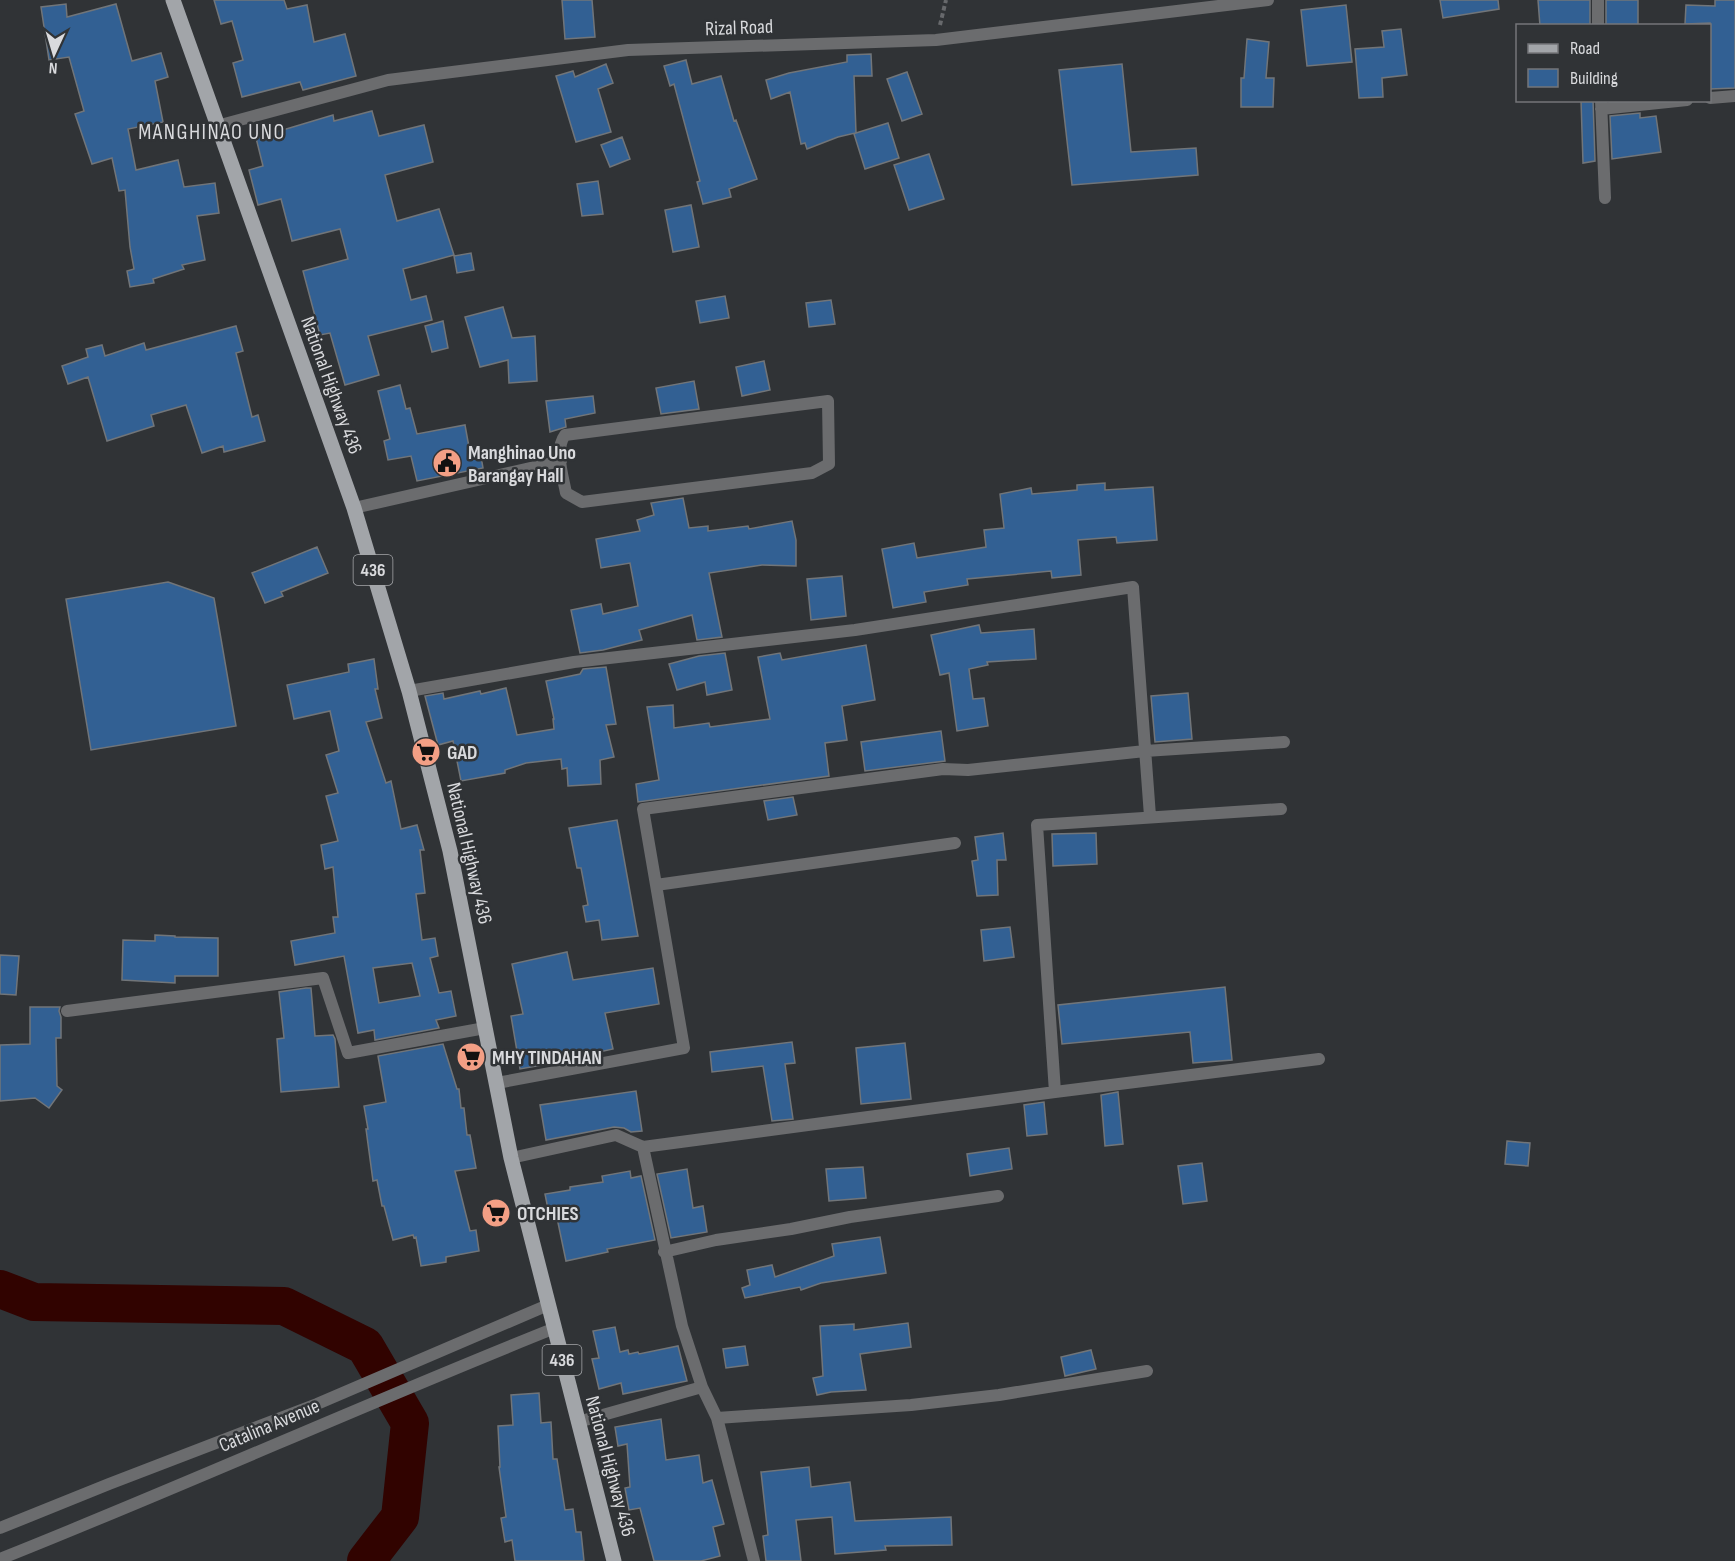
<svg xmlns="http://www.w3.org/2000/svg" width="1735" height="1561" font-family="'Sofia Sans Condensed',sans-serif">
  <style>
    .lines { fill: none; stroke-linecap: round; stroke-linejoin: round }
    .river { stroke: #310300; stroke-width: 38 }
    .building { fill: #326093; stroke: #717579; stroke-width: 1.5; fill-rule: evenodd }
    .path { stroke: #67696c; stroke-width: 4; stroke-dasharray: 4.5 3; stroke-linecap: butt }
    .minor { stroke: #6b6c6e; stroke-width: 12 }
    .tertiary { stroke: #6b6c6e; stroke-width: 12 }
    .primary { stroke: #a2a5a9; stroke-width: 15 }
    .labels { text-anchor: middle; stroke-width: 5; stroke-linejoin: round; paint-order: stroke }
    .shield { fill: #303336; stroke: #a6a8ab; stroke-width: 1.5 }
    .shield-label { font-size: 18px; font-weight: bold; fill: #d9dadd }
    .street-label { font-size: 20px; fill: #d9dadd; stroke: #303336 }
    .poi-label { font-size: 20px; font-weight: bold; fill: #d9dadd; stroke: #303336; text-anchor: start }
    .quarter-label { font-size: 22px; letter-spacing: 1.5px; fill: #d9dadd; stroke: #303336 }
  </style>
  <rect width="100%" height="100%" fill="#303336"/>
  <g class="lines">
    <path class="river" d="M 0,1289 L 34,1302 L 284,1306 L 365,1346 L 410,1423 L 400,1517 L 366,1561"/>
  </g>
  <path class="building" d="M 214,0 L 284,0 L 287,9 L 307,5 L 314,42 L 345,34 L 356,76 L 303,90 L 300,82 L 242,97 L 233,63 L 243,60 L 232,21 L 221,24 Z
    M 562,0 L 592,0 L 595,37 L 565,39 Z
    M 1440,0 L 1498,0 L 1499,9 L 1443,18 Z
    M 1538,0 L 1590,0 L 1590,26 L 1540,26 Z
    M 1606,0 L 1638,0 L 1638,26 L 1606,26 Z
    M 1715,0 L 1735,0 L 1735,88 L 1710,89 L 1710,23 L 1685,24 L 1686,5 L 1715,6 Z
    M 66,4 L 67,17 L 116,4 L 132,61 L 161,53 L 168,77 L 155,81 L 163,122 L 128,129 L 136,170 L 178,160 L 184,187 L 215,183 L 219,213 L 197,216 L 205,260 L 182,265 L 184,269 L 153,279 L 154,283 L 130,287 L 127,271 L 134,269 L 130,247 L 125,190 L 119,191 L 112,158 L 92,164 L 75,114 L 84,111 L 69,57 L 49,60 L 41,7 Z
    M 1346,5 L 1352,62 L 1307,66 L 1301,10 Z
    M 1401,29 L 1407,75 L 1382,78 L 1383,97 L 1359,98 L 1355,49 L 1384,47 L 1382,31 Z
    M 1247,39 L 1269,42 L 1266,78 L 1274,78 L 1273,107 L 1241,107 L 1241,78 L 1244,78 Z
    M 871,54 L 872,76 L 854,76 L 856,133 L 888,123 L 899,158 L 865,169 L 854,134 L 855,133 L 838,137 L 807,149 L 805,143 L 801,144 L 790,92 L 771,99 L 766,80 L 789,73 L 847,62 L 847,55 Z
    M 686,60 L 692,84 L 721,76 L 734,121 L 736,120 L 757,179 L 729,189 L 731,197 L 703,204 L 697,182 L 700,181 L 674,84 L 670,86 L 664,66 Z
    M 606,64 L 613,83 L 598,89 L 611,132 L 576,142 L 556,76 L 573,71 L 575,77 Z
    M 1122,64 L 1131,152 L 1196,148 L 1198,175 L 1072,185 L 1059,70 Z
    M 907,72 L 922,114 L 902,121 L 887,79 Z
    M 1581,100 L 1593,100 L 1595,161 L 1583,163 Z
    M 372,111 L 379,136 L 424,125 L 433,162 L 385,175 L 397,221 L 439,209 L 454,255 L 403,269 L 411,300 L 426,296 L 432,320 L 368,336 L 379,375 L 345,385 L 330,333 L 320,335 L 303,271 L 348,259 L 340,229 L 292,241 L 281,199 L 258,205 L 249,170 L 263,166 L 256,138 L 333,115 L 334,121 Z
    M 1640,113 L 1640,118 L 1656,116 L 1661,152 L 1612,159 L 1610,116 Z
    M 622,137 L 630,159 L 610,167 L 601,145 Z
    M 929,154 L 944,199 L 909,210 L 894,165 Z
    M 598,181 L 603,214 L 582,216 L 577,184 Z
    M 691,205 L 699,247 L 673,252 L 665,210 Z
    M 471,253 L 474,270 L 457,273 L 454,256 Z
    M 725,296 L 729,318 L 700,323 L 696,301 Z
    M 831,300 L 835,324 L 809,327 L 806,303 Z
    M 503,307 L 512,338 L 535,336 L 537,381 L 509,383 L 508,360 L 480,367 L 465,317 Z
    M 443,321 L 448,348 L 432,352 L 425,326 Z
    M 236,326 L 243,351 L 236,353 L 252,417 L 258,415 L 265,441 L 224,452 L 223,446 L 202,453 L 186,405 L 151,415 L 154,426 L 107,441 L 88,377 L 68,384 L 62,366 L 88,357 L 86,349 L 102,345 L 105,356 L 144,343 L 146,350 Z
    M 764,361 L 770,390 L 742,396 L 736,367 Z
    M 694,381 L 699,409 L 661,414 L 656,388 Z
    M 400,385 L 406,409 L 410,408 L 417,434 L 465,425 L 469,447 L 479,445 L 483,468 L 417,481 L 411,456 L 388,460 L 384,441 L 390,439 L 378,391 Z
    M 593,396 L 595,413 L 565,419 L 566,427 L 550,432 L 546,401 Z
    M 1105,483 L 1105,490 L 1153,487 L 1157,540 L 1117,543 L 1116,537 L 1078,540 L 1081,575 L 1052,578 L 1051,571 L 967,579 L 968,585 L 924,592 L 926,602 L 893,608 L 882,549 L 914,543 L 917,558 L 986,547 L 984,530 L 1004,528 L 1000,494 L 1031,488 L 1032,494 L 1077,490 L 1077,485 Z
    M 683,498 L 689,528 L 708,526 L 708,531 L 748,526 L 749,529 L 792,521 L 796,540 L 796,566 L 762,565 L 709,573 L 722,637 L 697,640 L 692,615 L 639,630 L 642,640 L 603,650 L 580,653 L 571,610 L 601,604 L 603,614 L 638,606 L 630,563 L 601,568 L 596,539 L 640,531 L 637,520 L 654,515 L 651,503 Z
    M 317,547 L 328,573 L 281,592 L 283,596 L 265,603 L 252,573 Z
    M 842,576 L 846,616 L 811,620 L 807,579 Z
    M 168,582 L 214,598 L 236,726 L 91,750 L 66,599 Z
    M 979,625 L 981,633 L 1034,629 L 1036,659 L 987,662 L 988,665 L 969,669 L 973,699 L 984,698 L 988,726 L 957,731 L 949,673 L 940,675 L 931,635 Z
    M 866,645 L 875,700 L 842,706 L 847,740 L 825,743 L 829,776 L 638,802 L 636,784 L 659,780 L 647,707 L 673,705 L 674,728 L 709,723 L 710,727 L 770,719 L 758,657 L 780,653 L 782,660 Z
    M 725,653 L 732,690 L 707,695 L 705,682 L 677,690 L 669,664 L 699,656 Z
    M 374,659 L 378,689 L 375,689 L 382,718 L 366,722 L 386,783 L 391,781 L 401,829 L 417,825 L 424,850 L 420,850 L 425,893 L 416,894 L 422,940 L 435,938 L 438,956 L 430,958 L 439,993 L 451,991 L 456,1016 L 436,1020 L 439,1028 L 375,1040 L 374,1030 L 358,1033 L 344,956 L 295,965 L 291,941 L 335,933 L 333,917 L 338,917 L 333,867 L 325,869 L 321,845 L 338,841 L 326,796 L 338,793 L 326,755 L 339,751 L 330,711 L 294,719 L 287,685 L 349,672 L 348,664 ZM 412,963 L 420,996 L 379,1003 L 373,968 Z
    M 606,667 L 616,724 L 606,725 L 614,757 L 600,760 L 601,784 L 568,786 L 567,768 L 562,769 L 561,759 L 526,763 L 505,770 L 505,773 L 461,781 L 453,741 L 438,745 L 425,696 L 443,693 L 444,699 L 480,691 L 481,694 L 506,688 L 517,735 L 554,729 L 553,719 L 554,719 L 546,681 L 580,674 L 583,669 Z
    M 1188,693 L 1192,739 L 1155,742 L 1151,696 Z
    M 941,731 L 945,761 L 865,771 L 861,742 Z
    M 793,797 L 797,815 L 768,820 L 764,801 Z
    M 617,820 L 638,936 L 602,940 L 599,920 L 586,922 L 583,906 L 588,905 L 581,868 L 577,868 L 569,828 Z
    M 1003,833 L 1006,860 L 997,860 L 998,895 L 977,896 L 972,861 L 978,860 L 975,837 Z
    M 1096,833 L 1097,864 L 1053,866 L 1052,834 Z
    M 1010,927 L 1014,957 L 984,961 L 981,930 Z
    M 155,935 L 175,936 L 175,937 L 218,938 L 218,976 L 175,976 L 175,983 L 122,980 L 123,940 L 155,941 Z
    M 567,952 L 573,980 L 653,968 L 659,1004 L 605,1013 L 613,1049 L 576,1057 L 576,1059 L 520,1069 L 511,1016 L 523,1014 L 512,964 Z
    M 0,955 L 19,956 L 16,995 L 0,994 Z
    M 1225,987 L 1232,1060 L 1193,1063 L 1190,1032 L 1062,1044 L 1058,1005 Z
    M 306,988 L 311,988 L 315,1036 L 333,1035 L 335,1039 L 339,1087 L 281,1092 L 277,1039 L 284,1038 L 279,992 Z
    M 30,1007 L 60,1007 L 59,1011 L 61,1017 L 61,1038 L 56,1038 L 57,1086 L 62,1090 L 49,1108 L 35,1098 L 0,1101 L 0,1045 L 30,1044 Z
    M 792,1042 L 795,1063 L 785,1064 L 793,1119 L 772,1121 L 763,1066 L 712,1072 L 710,1052 Z
    M 905,1043 L 911,1099 L 861,1104 L 856,1048 Z
    M 443,1044 L 457,1089 L 459,1089 L 461,1108 L 464,1108 L 467,1135 L 470,1135 L 476,1168 L 455,1171 L 470,1231 L 476,1230 L 479,1251 L 446,1257 L 446,1262 L 421,1266 L 416,1237 L 414,1238 L 413,1235 L 393,1240 L 384,1206 L 382,1206 L 377,1180 L 373,1181 L 366,1129 L 368,1129 L 364,1106 L 386,1102 L 378,1056 Z
    M 636,1091 L 642,1131 L 631,1132 L 624,1128 L 614,1127 L 546,1140 L 540,1105 Z
    M 1118,1092 L 1123,1144 L 1105,1146 L 1101,1095 Z
    M 1044,1102 L 1047,1134 L 1027,1136 L 1024,1105 Z
    M 1507,1141 L 1530,1143 L 1528,1166 L 1505,1164 Z
    M 1009,1148 L 1012,1169 L 970,1176 L 967,1154 Z
    M 1202,1163 L 1207,1201 L 1183,1204 L 1178,1166 Z
    M 863,1167 L 866,1198 L 829,1201 L 826,1169 Z
    M 687,1169 L 693,1208 L 703,1206 L 707,1232 L 671,1238 L 657,1174 Z
    M 630,1171 L 631,1178 L 641,1176 L 655,1240 L 607,1249 L 608,1252 L 566,1261 L 556,1213 L 549,1214 L 545,1194 L 570,1190 L 570,1187 L 603,1182 L 602,1176 Z
    M 880,1237 L 886,1273 L 821,1283 L 801,1290 L 800,1287 L 745,1298 L 742,1288 L 750,1285 L 747,1270 L 772,1265 L 775,1277 L 834,1256 L 832,1244 Z
    M 908,1323 L 911,1347 L 860,1354 L 866,1390 L 831,1392 L 817,1395 L 813,1378 L 823,1376 L 820,1326 L 854,1324 L 854,1330 Z
    M 615,1327 L 620,1352 L 628,1350 L 629,1354 L 638,1352 L 639,1354 L 678,1346 L 687,1381 L 623,1394 L 621,1383 L 599,1389 L 592,1359 L 599,1358 L 593,1331 Z
    M 745,1346 L 748,1365 L 726,1368 L 723,1349 Z
    M 1091,1350 L 1096,1369 L 1065,1376 L 1061,1357 Z
    M 539,1393 L 541,1423 L 551,1422 L 553,1459 L 557,1459 L 565,1510 L 573,1509 L 576,1532 L 581,1532 L 584,1561 L 515,1561 L 512,1540 L 505,1542 L 501,1518 L 506,1517 L 499,1467 L 500,1467 L 498,1426 L 513,1425 L 511,1395 Z
    M 661,1419 L 666,1460 L 699,1455 L 703,1483 L 712,1480 L 724,1524 L 713,1527 L 720,1556 L 701,1561 L 654,1561 L 640,1508 L 629,1510 L 625,1488 L 630,1487 L 627,1444 L 618,1446 L 615,1427 Z
    M 809,1467 L 811,1487 L 850,1482 L 855,1521 L 951,1517 L 952,1545 L 885,1546 L 886,1550 L 835,1554 L 832,1517 L 796,1520 L 801,1561 L 766,1561 L 763,1536 L 768,1535 L 761,1472 Z"/>
  <g class="lines">
    <path class="path" d="M 940,25 L 946,0"/>
    <path class="minor" d="M 1598,0 L 1598,26
      M 1710,98 L 1735,96
      M 1601,100 L 1605,198
      M 1601,109 L 1687,100
      M 828,401 L 829,464 L 812,473 L 582,502 L 566,493 C 563,476 554,450 565,435 Z
      M 354,508 L 561,461
      M 409,691 L 574,662 L 855,630 L 1133,587 L 1150,816
      M 656,885 L 955,843
      M 67,1011 L 323,978 L 348,1053 L 485,1028
      M 497,1083 L 684,1048 L 643,809 L 943,769 L 968,770 L 1145,751 L 1284,742
      M 1055,1092 L 1037,825 L 1281,809
      M 643,1147 L 682,1326 L 702,1387 L 717,1418 L 754,1561
      M 511,1158 L 616,1135 L 643,1147 L 1055,1092 L 1319,1059
      M 664,1252 L 716,1240 L 791,1229 L 850,1217 L 998,1196
      M 717,1418 L 911,1405 L 999,1395 L 1147,1371
      M 578,1422 L 702,1387
      M 0,1528 L 109,1484 L 317,1404 L 548,1305
      M 0,1559 C 186,1485 369,1402 555,1328"/>
    <path class="tertiary" d="M 217,126 L 388,80 L 628,50 L 936,40 L 1268,0"/>
    <path class="primary" d="M 173,0 L 354,508 L 409,691 L 450,851 L 511,1158 L 614,1561"/>
  </g>
  <defs>
    <g id="civic-disc" transform="scale(1.5)"><circle r="9.5" fill="#f39f85" stroke="#303336"/><path d="M-.6-6.5H3V-4.5H.6V-3L4-1V1h2V6H-6V1h2V-1L-.6-3ZM-1.2 2.5V6h2.4V2.5Z" fill="#111"/></g>
    <g id="supermarket-disc" transform="scale(1.5)"><circle r="9.5" fill="#f39f85" stroke="#303336"/><path d="M-6-5.5h2.5l.6 2H6L4.5 2H-2.5L-4.4-4H-6ZM-1.5 3.2a1.3 1.3 0 1 0 .1 0ZM3 3.2a1.3 1.3 0 1 0 .1 0Z" fill="#111"/></g>
  </defs>
  <g fill-rule="evenodd">
    <use href="#civic-disc" x="447" y="463"/>
    <use href="#supermarket-disc" x="426" y="752"/>
    <use href="#supermarket-disc" x="471" y="1057"/>
    <use href="#supermarket-disc" x="496" y="1213"/>
  </g>
  <g class="labels">
    <g class="shield">
      <rect x="353.5" y="555" width="39" height="30" rx="4.5"/>
      <rect x="542.5" y="1345" width="39" height="30" rx="4.5"/>
    </g>
    <g class="shield-label">
      <text x="373" y="576">436</text>
      <text x="562" y="1366">436</text>
    </g>
    <g class="street-label">
      <text transform="translate(739 27) rotate(-2)" y="7">Rizal Road</text>
      <text transform="translate(332 385) rotate(70)" y="7">National Highway 436</text>
      <text transform="translate(470 853) rotate(77)" y="7">National Highway 436</text>
      <text transform="translate(269 1425) rotate(-23)" y="7">Catalina Avenue</text>
      <text transform="translate(611 1466) rotate(75)" y="7">National Highway 436</text>
    </g>
    <g class="poi-label">
      <text x="468" y="459">Manghinao Uno<tspan x="468" dy="23">Barangay Hall</tspan></text>
      <text x="447" y="759">GAD</text>
      <text x="492" y="1064">MHY TINDAHAN</text>
      <text x="517" y="1220">OTCHIES</text>
    </g>
    <g class="quarter-label">
      <text x="212" y="139">MANGHINAO UNO</text>
    </g>
  </g>
  <rect x="1516" y="24" width="195" height="78" fill="#303336" stroke="#747679" stroke-width="1.5"/>
  <rect x="1528" y="44" width="30" height="9" fill="#a2a5a9" stroke="#747679" stroke-width="1.5"/>
  <text x="1570" y="54" font-size="18" fill="#d9dadd">Road</text>
  <rect x="1528" y="69" width="30" height="18" fill="#326093" stroke="#747679" stroke-width="1.5"/>
  <text x="1570" y="84" font-size="18" fill="#d9dadd">Building</text>
  <g transform="translate(54 54) rotate(184)" stroke="#303336" stroke-width="4.5" paint-order="stroke">
  <path d="M0-4.5L10 22L0 15L-10 22Z" fill="#d9dadd"/>
  <text y="-9" font-size="16" font-weight="bold" text-anchor="middle" fill="#d9dadd">N</text>
  </g>
</svg>
